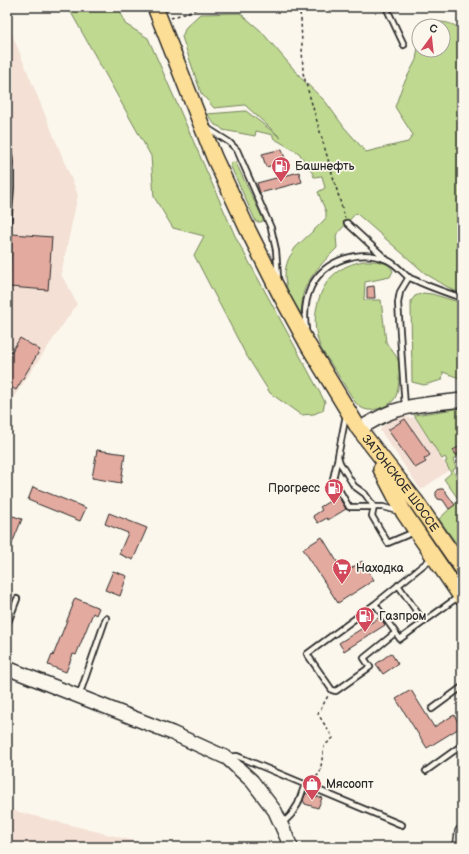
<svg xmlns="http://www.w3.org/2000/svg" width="469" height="854" font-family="'Balsamiq Sans',sans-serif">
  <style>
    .built { fill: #f4e0d5 }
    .green { fill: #bfd990; stroke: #75825e }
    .building { fill: #e3aa9f; stroke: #2b2b2b }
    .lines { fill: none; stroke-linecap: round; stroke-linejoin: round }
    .lane-casing { stroke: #2b2b2b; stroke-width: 8 }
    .secondary-casing { stroke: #2b2b2b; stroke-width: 16 }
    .primary-casing { stroke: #2b2b2b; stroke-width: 18 }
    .path { stroke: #2b2b2b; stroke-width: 1.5; stroke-dasharray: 3 3; stroke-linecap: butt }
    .lane { stroke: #fbf7ec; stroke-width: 4.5 }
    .secondary { stroke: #fbf7ec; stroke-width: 13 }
    .primary { stroke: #fdde96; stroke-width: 15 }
    .labels { text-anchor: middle; stroke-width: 3.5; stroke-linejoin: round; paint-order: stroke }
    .poi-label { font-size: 12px; fill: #2b2b2b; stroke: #fbf7ec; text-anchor: start }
    .street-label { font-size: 12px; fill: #2b2b2b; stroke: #fbf7ec }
  </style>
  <rect width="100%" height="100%" fill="#fbf7ec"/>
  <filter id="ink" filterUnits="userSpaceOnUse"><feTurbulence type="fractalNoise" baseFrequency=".025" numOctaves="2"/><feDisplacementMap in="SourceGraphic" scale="8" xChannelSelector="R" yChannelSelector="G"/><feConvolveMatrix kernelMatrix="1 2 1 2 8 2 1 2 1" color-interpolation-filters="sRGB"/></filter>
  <g filter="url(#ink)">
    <path class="built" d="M 7,22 L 78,195 L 61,274 L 77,304 L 13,398 L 7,399 Z
      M 404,414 L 408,418 L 414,417 L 449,470 L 421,490 L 380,430 L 384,425 Z
      M 7,809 L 142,843 L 141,847 L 7,847 Z"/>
    <path class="green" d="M 68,7 L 119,7 L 125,24 L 148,38 L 236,238 L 325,402 L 323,410 L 314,414 L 301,415 L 270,393 L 245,353 L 194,255 L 204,236 L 173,228 L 154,197 L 151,156 Z
      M 240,13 L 260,30 L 304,81 L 325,101 L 344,127 L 366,152 L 386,147 L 408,142 L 413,135 L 395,107 L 402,87 L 416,60 L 419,41 L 419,50 L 443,50 L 443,26 L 424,26 L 425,22 C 438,22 453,20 462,32 L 462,291 L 454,291 L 426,274 L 356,213 L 336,235 L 337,248 C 325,260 307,278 303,294 C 302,301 302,307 301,313 C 288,296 279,277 290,256 C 292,254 293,251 295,248 C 305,238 316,229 326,218 L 326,212 L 318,192 L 325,188 L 322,176 L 314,177 L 313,174 L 299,153 L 273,138 L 273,135 L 256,131 L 255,136 L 223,130 L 220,127 L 215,125 L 207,114 L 246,111 L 281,138 L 245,105 L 214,108 L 201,93 L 182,37 L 186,27 L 200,14 Z
      M 233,162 L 236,163 L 263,219 L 263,221 L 261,222 L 256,222 L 231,167 L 231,163 Z
      M 364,261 C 374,261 388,260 393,271 L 390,277 L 365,282 L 364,300 L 381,300 L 386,342 C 390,350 398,355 399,364 C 400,371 399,392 395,398 C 392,405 375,411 368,410 C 362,409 358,406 355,402 C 348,391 342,381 335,370 C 331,364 327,358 323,352 C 312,332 313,308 324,287 C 332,272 347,264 364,261 Z
      M 423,293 L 432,294 L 462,303 L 462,379 L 443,372 L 442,380 L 424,385 L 412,382 L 411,301 L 415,296 Z
      M 462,408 L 462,454 L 453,459 L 456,468 L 453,470 L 457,478 L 461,476 L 462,478 L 462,544 L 456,543 L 439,519 L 459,500 L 444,479 L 451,473 L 445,462 L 447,461 L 445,457 L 442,459 L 414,415 Z"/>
    <path class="building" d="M 282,149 L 286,162 L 266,167 L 262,154 Z
      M 299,172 L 302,182 L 260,193 L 257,183 Z
      M 12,234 L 52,237 L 48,290 L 9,287 Z
      M 374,286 L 375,298 L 367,298 L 367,287 Z
      M 20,338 L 40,350 L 16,390 L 7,385 L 7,359 Z
      M 405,419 L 430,455 L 424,459 L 426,462 L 415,468 L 388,430 Z
      M 462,445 L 462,452 L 456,455 L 453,450 Z
      M 97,450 L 125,454 L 121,483 L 92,478 Z
      M 33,487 L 86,508 L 80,521 L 28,500 Z
      M 439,489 L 443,489 L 445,491 L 455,505 L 449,509 L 443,500 L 438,499 L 436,496 L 436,492 Z
      M 338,496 L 346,509 L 328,520 L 327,518 L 318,523 L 313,516 L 322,510 L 320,507 Z
      M 109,513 L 147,528 L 133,560 L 119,554 L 128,533 L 105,524 Z
      M 7,514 L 22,519 L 7,556 Z
      M 322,537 L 344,573 L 362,561 L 374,580 L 338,603 L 303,549 Z
      M 113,571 L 127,576 L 120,596 L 105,590 Z
      M 75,598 L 99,608 L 96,615 L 93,613 L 76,655 L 73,654 L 66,672 L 48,665 L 52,655 L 53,656 L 73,605 L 72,605 Z
      M 380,617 L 385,625 L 344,651 L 339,643 Z
      M 391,653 L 398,664 L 383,674 L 376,664 Z
      M 411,690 L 434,727 L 454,715 L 461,727 L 427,748 L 396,699 Z
      M 306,793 L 322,798 L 318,808 L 305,804 L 303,800 Z"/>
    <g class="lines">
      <g class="lane-casing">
        <path id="lane" d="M 386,7 L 404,45
          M 207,128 L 229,142 L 237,150 L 271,228 L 276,250 L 278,277
          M 7,137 L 11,171 L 11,188 L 7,238
          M 347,223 L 386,259
          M 306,329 C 304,315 305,300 311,287 C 324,260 360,248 387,260 C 395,263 401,271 408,277 C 411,279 416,280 419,282 C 433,288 447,293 462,298
          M 405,407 L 398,303 L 400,292 L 409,277
          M 346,415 L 338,456 L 340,463 L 354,486 L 365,494 L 374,507 L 372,516 L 388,543 L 414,532
          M 338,457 L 333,479 L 349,507 L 383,507 L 398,511
          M 398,585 L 424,622
          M 375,604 L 400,639 L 458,597
          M 7,625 L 17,599
          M 395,633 L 364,658 L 370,667 L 336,691 L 332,690 L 307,654 L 375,604 L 432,558
          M 79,696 L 106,618
          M 432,709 L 462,687
          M 229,757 L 237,756 L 402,825
          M 426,771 L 462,745
          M 282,824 L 291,815 L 298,804 L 305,784"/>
      </g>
      <g class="secondary-casing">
        <path id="secondary" d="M 359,429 C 369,423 379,417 389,413 C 412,404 438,403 462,400
          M 7,668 L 172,733 L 227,758 L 252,781 L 275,811 L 291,847
          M 460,847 L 462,832"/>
      </g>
      <g class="primary-casing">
        <g id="primary">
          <path id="s1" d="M 155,7 L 214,157 L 248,230 L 279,292 L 308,345 L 359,429 L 417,503 L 462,568"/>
          <path d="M 381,469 L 404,513 L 462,598"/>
        </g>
      </g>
      <path class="path" d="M 299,7 L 301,19 L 303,73 L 345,218
        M 171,18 L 202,7
        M 312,781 L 320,773 L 324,746 L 333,738 L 318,714 L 329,694"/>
      <use href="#lane" class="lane"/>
      <use href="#secondary" class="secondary"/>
      <use href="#primary" class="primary"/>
    </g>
  </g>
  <defs>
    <g id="fuel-pin" transform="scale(1)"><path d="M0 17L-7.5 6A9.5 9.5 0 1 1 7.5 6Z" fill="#d1495b" stroke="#fbf7ec"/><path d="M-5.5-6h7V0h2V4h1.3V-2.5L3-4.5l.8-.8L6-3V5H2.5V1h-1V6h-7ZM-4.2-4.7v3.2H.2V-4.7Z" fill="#fff"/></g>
    <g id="supermarket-pin" transform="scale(1)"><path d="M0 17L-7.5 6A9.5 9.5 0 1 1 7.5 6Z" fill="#d1495b" stroke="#fbf7ec"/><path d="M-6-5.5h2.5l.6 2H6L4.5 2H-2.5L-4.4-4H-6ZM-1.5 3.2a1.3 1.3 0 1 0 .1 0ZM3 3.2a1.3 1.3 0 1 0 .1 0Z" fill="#fff"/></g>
    <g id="shop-pin" transform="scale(1)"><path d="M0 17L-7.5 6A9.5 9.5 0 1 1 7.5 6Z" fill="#d1495b" stroke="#fbf7ec"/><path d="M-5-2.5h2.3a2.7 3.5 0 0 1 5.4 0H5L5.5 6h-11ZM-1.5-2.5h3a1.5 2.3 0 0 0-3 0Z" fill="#fff"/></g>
  </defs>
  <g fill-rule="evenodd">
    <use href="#fuel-pin" x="281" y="166"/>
    <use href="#fuel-pin" x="334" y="488"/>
    <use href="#supermarket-pin" x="342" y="568"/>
    <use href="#fuel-pin" x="365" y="616"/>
    <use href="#shop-pin" x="312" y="784"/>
  </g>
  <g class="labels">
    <g class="poi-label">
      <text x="295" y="170">Башнефть</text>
      <text x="320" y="492" text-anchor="end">Прогресс</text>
      <text x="356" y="572">Находка</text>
      <text x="379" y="620">Газпром</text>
      <text x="326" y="788">Мясоопт</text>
    </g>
    <g class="street-label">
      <text dy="4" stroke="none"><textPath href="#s1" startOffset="538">ЗАТОНСКОЕ ШОССЕ</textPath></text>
    </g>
  </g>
  <rect width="469" height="854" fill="none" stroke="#fbf7ec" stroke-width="24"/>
  <rect x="12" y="12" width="445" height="830" fill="none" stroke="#2b2b2b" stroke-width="1.5" filter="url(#ink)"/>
  <g transform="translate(431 38) rotate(15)"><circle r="19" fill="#fbf7ec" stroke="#a8a59f"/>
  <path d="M0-3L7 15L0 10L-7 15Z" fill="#d1495b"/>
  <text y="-6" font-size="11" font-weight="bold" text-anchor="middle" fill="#2b2b2b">С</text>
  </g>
</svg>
